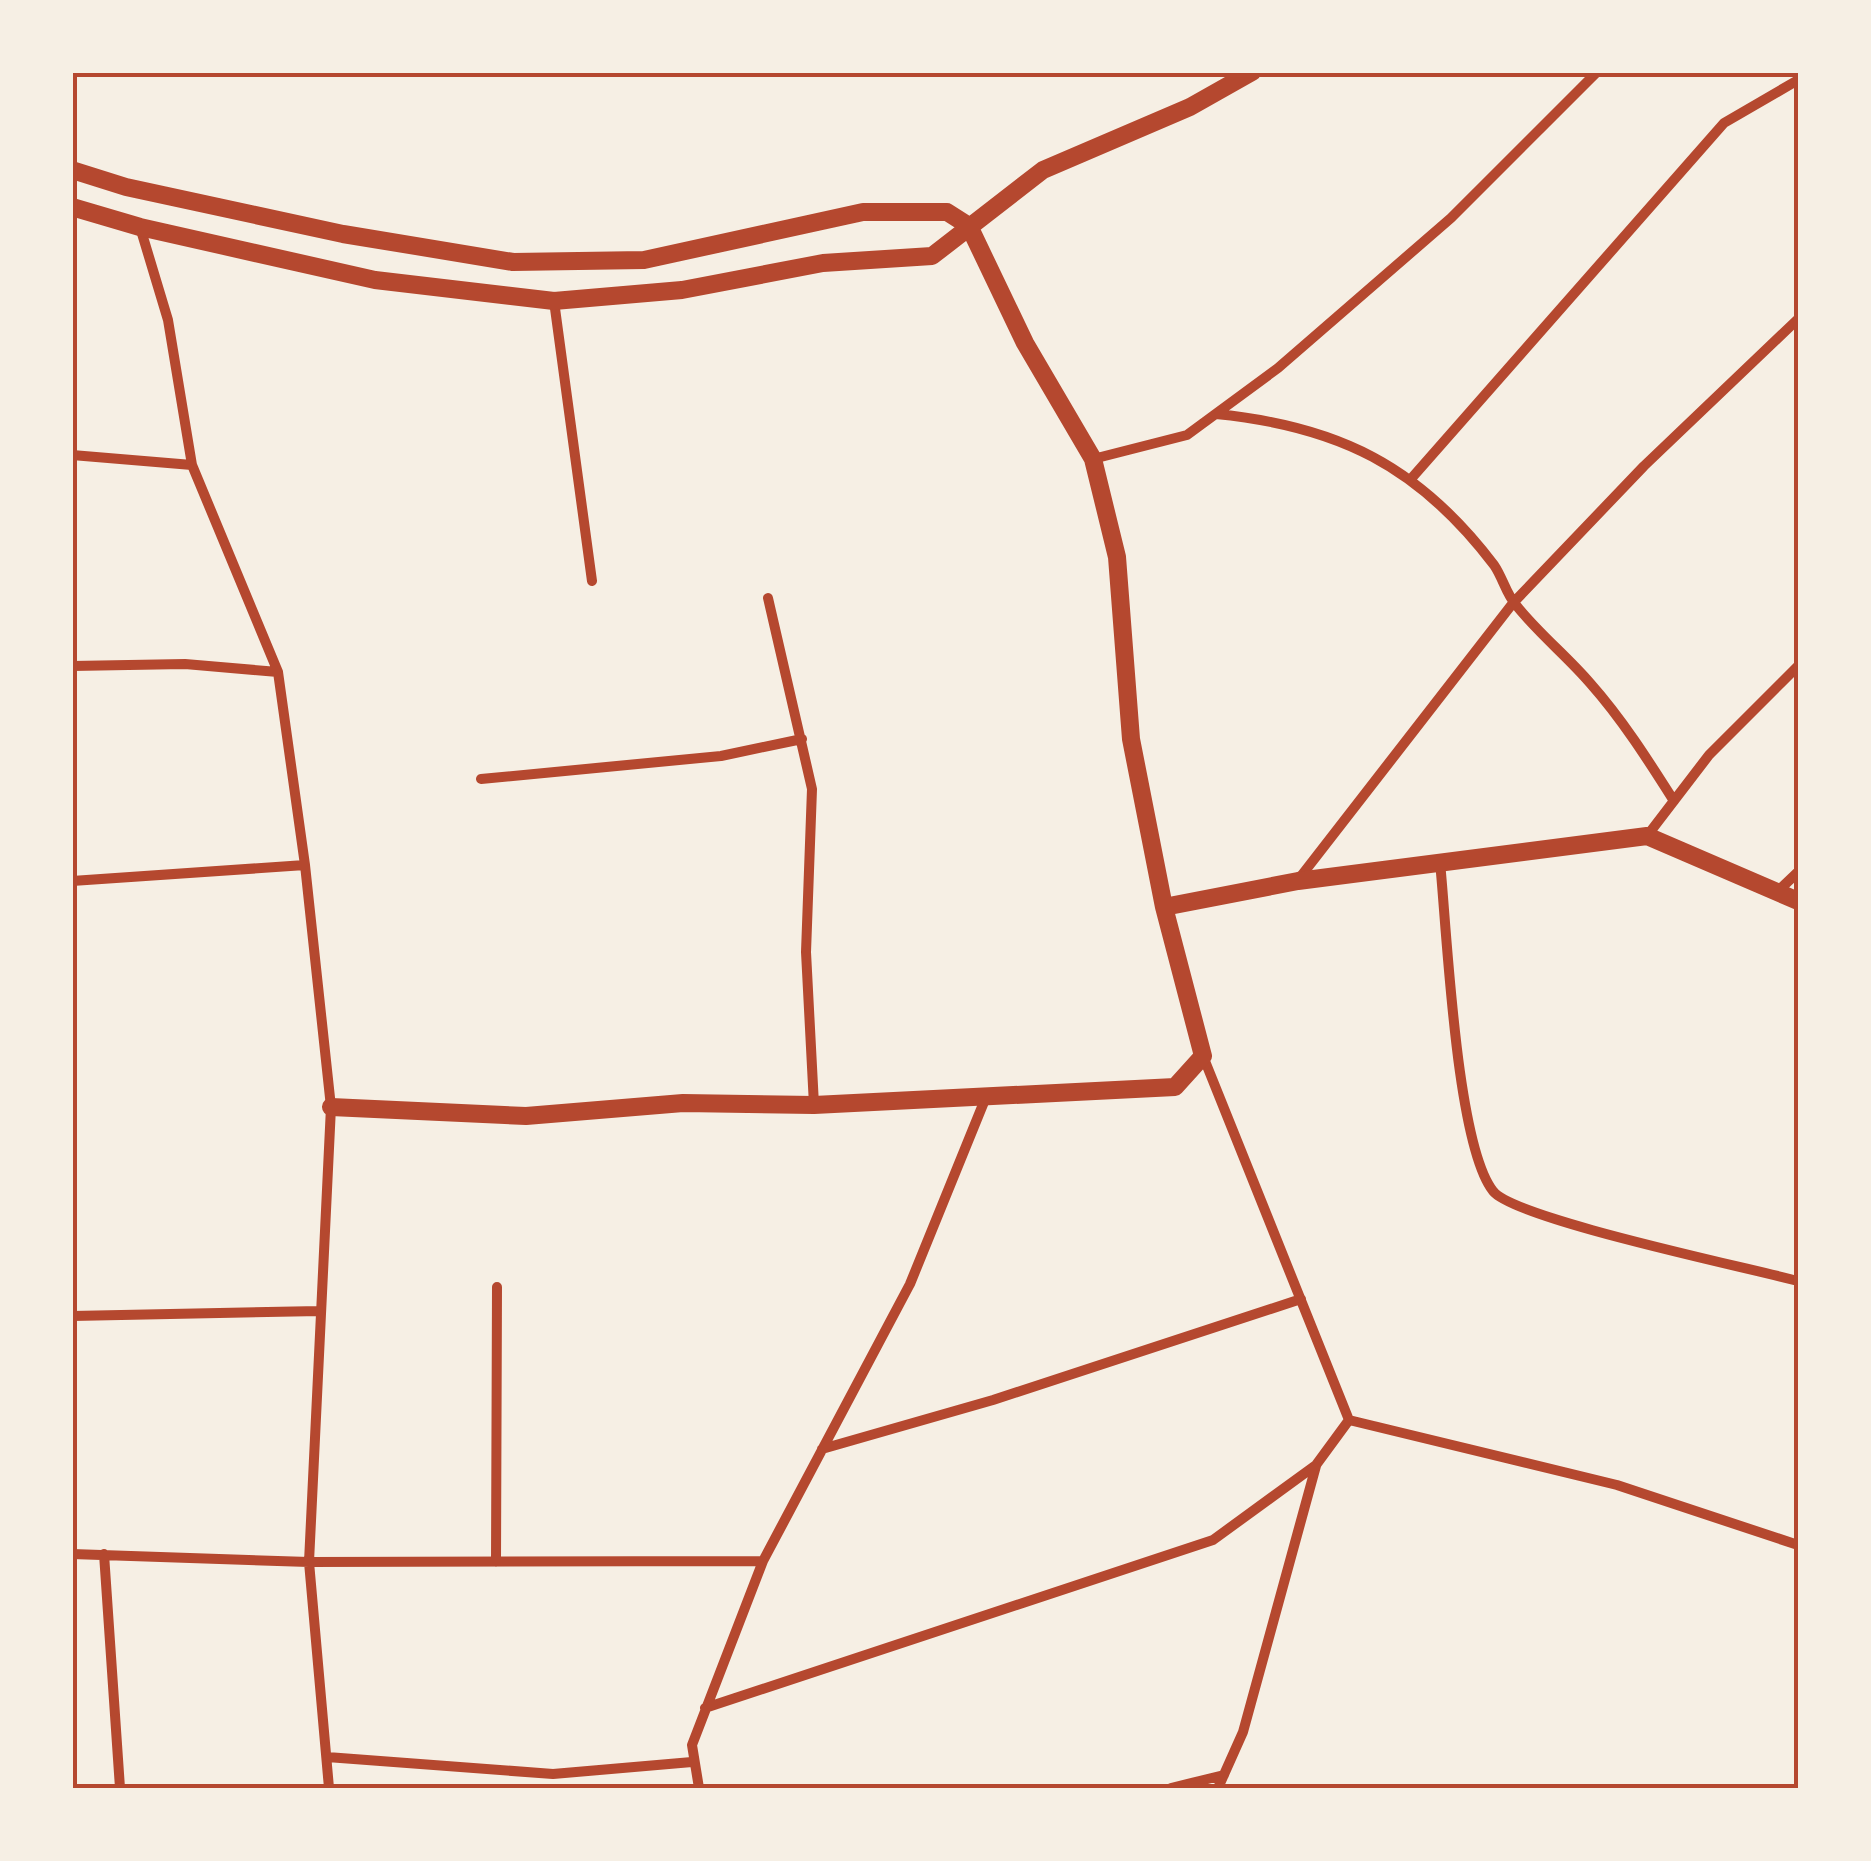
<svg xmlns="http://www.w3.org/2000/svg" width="1871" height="1861" font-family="Spectral,serif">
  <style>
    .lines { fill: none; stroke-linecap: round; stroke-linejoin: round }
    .minor { stroke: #b5482f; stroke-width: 10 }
    .tertiary { stroke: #b5482f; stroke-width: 18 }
    .neatline { fill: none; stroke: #b5482f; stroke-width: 4 }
  </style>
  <rect width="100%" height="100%" fill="#f6efe4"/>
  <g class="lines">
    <path class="minor" d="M 140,227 L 168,320 L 192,465 L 278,672 L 305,865 L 331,1107 L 309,1562 L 329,1788
      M 554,301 L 592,581
      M 1216,414 C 1338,426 1419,466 1494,565 C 1503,578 1506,594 1516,605 C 1538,633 1567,656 1590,683 C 1622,719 1648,760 1674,801
      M 72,455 L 192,465
      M 1093,459 L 1187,435 L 1278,368 L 1451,218 L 1597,72
      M 1410,480 L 1724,123 L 1798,80
      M 768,598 L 812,789 L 806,952 L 814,1105
      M 72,666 L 185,664 L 278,672
      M 481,779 L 721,756 L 802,739
      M 1647,836 L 1709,755 L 1798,666
      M 1440,862 C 1447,931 1456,1144 1493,1191 C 1514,1219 1750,1268 1798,1281
      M 1298,880 L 1513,603 L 1644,466 L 1798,319
      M 72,881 L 305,865
      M 1779,890 L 1798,872
      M 1203,1056 L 1349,1420
      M 72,1316 L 320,1311
      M 1349,1420 L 1617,1485 L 1798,1545
      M 822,1449 L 993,1400 L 1301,1299
      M 72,1554 L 309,1562 L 763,1561
      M 104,1554 L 120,1788
      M 496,1562 L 497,1287
      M 705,1708 L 1213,1540 L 1316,1465 L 1349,1420
      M 327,1757 L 553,1774 L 692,1762
      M 699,1788 L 692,1745 L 763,1561 L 910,1284 L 986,1097
      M 1171,1788 L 1224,1775
      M 1218,1788 L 1243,1732 L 1316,1466"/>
    <path class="tertiary" d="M 72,170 L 126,187 L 343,234 L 513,262 L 644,260 L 863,212 L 947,212 L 969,226
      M 72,207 L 140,227 L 375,280 L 554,301 L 682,290 L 823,263 L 932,256 L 1043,170 L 1190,107 L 1252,72
      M 1164,907 L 1298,881 L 1647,836 L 1798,901
      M 331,1107 L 526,1116 L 683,1103 L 814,1105 L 1175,1087 L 1203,1056 L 1164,907 L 1131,739 L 1117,557 L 1093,459 L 1025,343 L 969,226"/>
  </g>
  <rect width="1871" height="1861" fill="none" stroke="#f6efe4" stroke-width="150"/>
  <rect x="75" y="75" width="1721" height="1711" class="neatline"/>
</svg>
